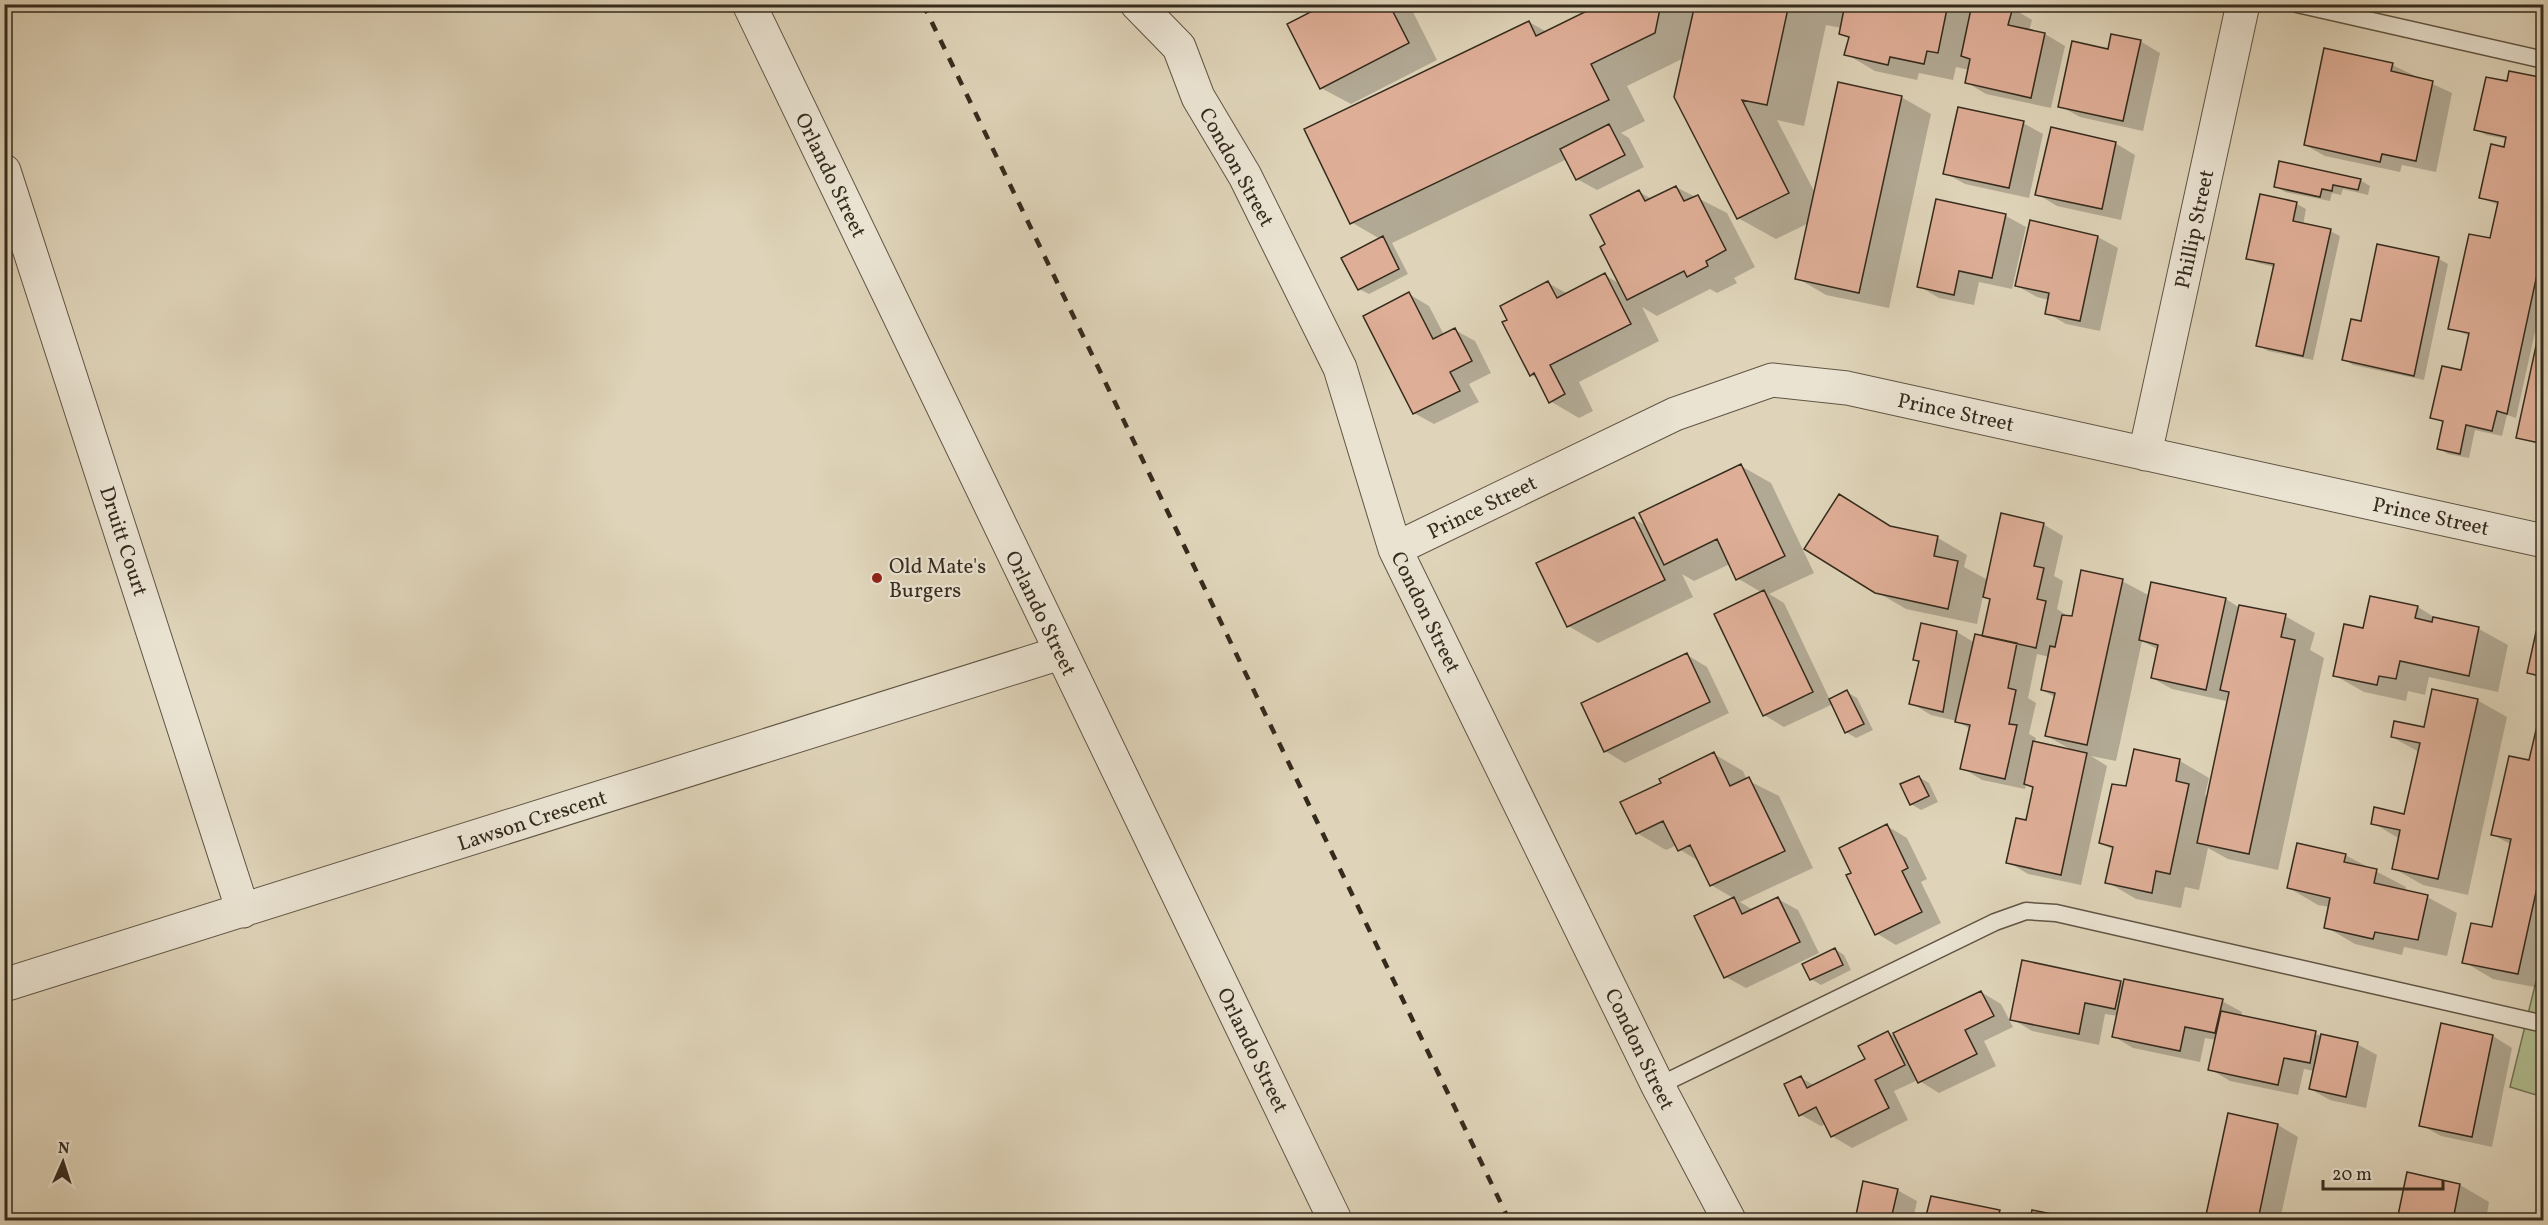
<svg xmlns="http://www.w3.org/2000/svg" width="2548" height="1225" font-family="Vollkorn,serif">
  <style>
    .green { fill: #b0bd90; stroke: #727456; stroke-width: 1.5 }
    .shadow { fill: #0003; fill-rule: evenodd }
    .building { fill: #dfae97; stroke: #352b1d; stroke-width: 1.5 }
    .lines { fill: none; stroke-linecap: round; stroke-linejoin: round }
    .service-casing { stroke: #605544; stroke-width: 19 }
    .minor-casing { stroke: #605544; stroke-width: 35 }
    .tertiary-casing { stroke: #605544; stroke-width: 35 }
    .service { stroke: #eae3d2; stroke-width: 16 }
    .minor { stroke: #eae3d2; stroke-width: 33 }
    .tertiary { stroke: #eae3d2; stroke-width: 33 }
    .rail { stroke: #352b1d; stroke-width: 4.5; stroke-dasharray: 10 10; stroke-linecap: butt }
    .poi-dot { fill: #8f2418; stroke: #eae3d2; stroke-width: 2 }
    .labels { text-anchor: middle; stroke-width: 4.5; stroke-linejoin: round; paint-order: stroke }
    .street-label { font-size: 21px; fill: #352b1d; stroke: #eae3d2 }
    .poi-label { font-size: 21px; fill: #352b1d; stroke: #eae3d2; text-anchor: start }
  </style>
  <rect width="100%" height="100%" fill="#dfd4b9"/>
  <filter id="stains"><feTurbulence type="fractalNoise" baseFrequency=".00333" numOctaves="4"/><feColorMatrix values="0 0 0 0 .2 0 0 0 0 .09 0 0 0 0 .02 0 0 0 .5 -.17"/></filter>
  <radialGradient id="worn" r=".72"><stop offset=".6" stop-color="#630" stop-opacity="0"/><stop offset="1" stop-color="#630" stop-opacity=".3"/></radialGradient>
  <path class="green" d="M 2543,953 L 2543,1097 L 2510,1087 Z"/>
  <path class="shadow" d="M 1329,4 L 1409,4 L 1437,60 L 1351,104 L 1321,88 Z
    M 1605,4 L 1996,4 L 2012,8 L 2032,20 L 2029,31 L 2045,34 L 2065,46 L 2051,108 L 1986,94 L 1966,82 L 1969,70 L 1956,67 L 1953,80 L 1919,73 L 1917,80 L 1875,71 L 1846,54 L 1850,39 L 1841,33 L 1842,28 L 1826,25 L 1804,126 L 1777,120 L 1815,193 L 1901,97 L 1931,114 L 1889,308 L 1826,295 L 1797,278 L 1809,223 L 1776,239 L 1738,218 L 1684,58 L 1627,86 L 1645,121 L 1621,133 L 1629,138 L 1644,167 L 1597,190 L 1577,179 L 1567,159 L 1392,243 L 1408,274 L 1369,294 L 1359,289 L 1380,239 L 1351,222 L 1529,22 L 1547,32 Z
    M 2531,4 L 2544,4 L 2544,12 Z
    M 2140,41 L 2160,53 L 2143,131 L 2080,117 L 2060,106 L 2109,51 Z
    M 2392,65 L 2452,93 L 2436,172 L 2402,165 L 2400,172 L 2325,156 L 2305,145 Z
    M 2544,80 L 2544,291 L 2516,418 L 2507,415 L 2502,436 L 2475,430 L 2469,458 L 2448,454 L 2438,448 L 2444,423 L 2432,417 L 2462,372 L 2470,336 L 2450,328 L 2491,240 L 2499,205 L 2480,198 L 2505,148 L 2507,139 L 2486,135 L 2476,129 L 2508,83 Z
    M 2023,123 L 2043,134 L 2029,198 L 1965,184 L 1945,173 Z
    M 2115,143 L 2135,155 L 2121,220 L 2057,206 L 2037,194 Z
    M 2360,180 L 2370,186 L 2368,195 L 2343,189 L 2341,195 L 2332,193 L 2330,201 L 2285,192 L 2275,186 Z
    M 1676,187 L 1727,213 L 1755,267 L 1734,278 L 1737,283 L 1717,293 L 1710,289 L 1657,316 L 1642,307 L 1659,341 L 1579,382 L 1593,411 L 1579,418 L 1550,401 L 1539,379 L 1531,375 L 1548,283 L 1568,294 L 1605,275 L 1620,284 L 1607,245 L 1639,192 L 1652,199 Z
    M 1937,201 L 2006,216 L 2026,227 L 2012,289 L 1979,282 L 1974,305 L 1939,298 L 1919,286 Z
    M 2297,204 L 2306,209 L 2303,225 L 2330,231 L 2340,236 L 2313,360 L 2268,351 L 2258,345 L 2275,267 L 2258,263 L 2248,258 Z
    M 2031,222 L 2098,237 L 2118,248 L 2100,331 L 2066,324 L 2047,313 L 2049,300 L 2037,297 L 2017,286 Z
    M 2378,245 L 2439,259 L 2448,264 L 2424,380 L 2353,365 L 2344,359 L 2362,323 Z
    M 1409,294 L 1429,306 L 1444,335 L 1455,330 L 1475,341 L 1491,373 L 1469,384 L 1479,402 L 1434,424 L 1414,413 Z
    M 2544,316 L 2544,446 L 2517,437 Z
    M 1741,466 L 1771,483 L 1814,573 L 1769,594 L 1784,603 L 1830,700 L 1847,692 L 1857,698 L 1873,730 L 1856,738 L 1846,732 L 1833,704 L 1784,727 L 1764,715 L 1761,592 L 1737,578 L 1730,564 L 1694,581 L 1682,574 L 1693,597 L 1598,643 L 1568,626 L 1634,519 L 1647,526 Z
    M 2043,524 L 2063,536 L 2054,576 L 2063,581 L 2057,609 L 2065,614 L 2065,617 L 2073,618 L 2122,581 L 2150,596 L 2152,584 L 2226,599 L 2240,608 L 2285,616 L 2315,633 L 2310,650 L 2324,658 L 2278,870 L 2228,859 L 2208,848 L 2199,890 L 2185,887 L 2181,908 L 2136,899 L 2107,882 L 2114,850 L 2100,843 L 2127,788 L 2135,751 L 2180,761 L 2209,778 L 2205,795 L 2208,797 L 2231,694 L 2228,692 L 2226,701 L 2172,689 L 2152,678 L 2159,650 L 2142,641 L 2116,761 L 2091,756 L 2107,766 L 2081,885 L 2028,874 L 2008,862 L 2027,822 L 2034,789 L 2026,784 L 2025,789 L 1982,780 L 1962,768 L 1970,729 L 1957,721 L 1931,715 L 1911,703 L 1920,663 L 1914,660 L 1922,625 L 1957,632 L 1975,643 L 1983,637 L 1991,600 L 1983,596 L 1977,624 L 1906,609 L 1875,591 L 1893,528 L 1938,538 L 1967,555 L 1964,567 L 1988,580 ZM 2037,654 L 2049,657 L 2042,690 L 2055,697 L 2047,736 L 2072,750 L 2035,743 L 2036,738 L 2029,734 L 2036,703 L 2028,698 Z
    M 2418,607 L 2439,620 L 2479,629 L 2508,645 L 2498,692 L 2429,677 L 2425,695 L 2408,691 L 2406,701 L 2364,692 L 2334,675 L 2364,630 Z
    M 2544,635 L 2544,681 L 2529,673 Z
    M 1687,655 L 1707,667 L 1729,713 L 1625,763 L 1605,751 Z
    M 2477,700 L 2507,717 L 2468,895 L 2423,885 L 2393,868 L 2400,839 L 2373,823 L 2406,815 L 2419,752 L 2392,737 L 2425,729 Z
    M 2544,703 L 2544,989 L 2493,979 L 2464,962 L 2493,929 L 2512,845 L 2493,835 L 2530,762 Z
    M 1714,754 L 1743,771 L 1747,780 L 1779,796 L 1813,868 L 1740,902 L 1753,910 L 1778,899 L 1798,910 L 1819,953 L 1746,988 L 1726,977 L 1696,916 L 1735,899 L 1711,885 L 1700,862 L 1679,849 L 1677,845 L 1666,850 L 1637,833 L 1663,783 Z
    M 1919,777 L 1929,783 L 1938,802 L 1921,810 L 1911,804 Z
    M 1887,826 L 1907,838 L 1927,879 L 1921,882 L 1941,923 L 1896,945 L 1876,933 L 1853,874 Z
    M 2345,855 L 2406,887 L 2405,891 L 2427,897 L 2457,913 L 2447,956 L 2404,947 L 2402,955 L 2355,944 L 2326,927 L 2330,907 L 2318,905 L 2289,888 Z
    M 1835,949 L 1844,955 L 1851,970 L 1821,985 L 1811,979 Z
    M 2120,983 L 2222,1001 L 2242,1012 L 2241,1017 L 2357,1044 L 2377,1055 L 2366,1108 L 2330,1100 L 2310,1089 L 2314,1071 L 2304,1069 L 2298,1095 L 2230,1081 L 2210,1069 L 2216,1040 L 2205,1038 L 2200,1062 L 2133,1048 L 2113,1036 L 2118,1016 L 2105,1014 L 2099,1045 L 2032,1031 L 2012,1019 Z
    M 1981,992 L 2001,1004 L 2013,1027 L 1984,1041 L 1996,1066 L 1939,1093 L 1918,1080 L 1894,1091 L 1908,1120 L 1852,1148 L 1832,1136 L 1826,1124 L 1821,1126 L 1801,1115 L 1801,1078 L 1814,1085 L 1867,1060 L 1888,1032 L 1897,1038 Z
    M 2493,1036 L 2512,1048 L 2492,1147 L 2441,1136 L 2421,1125 Z
    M 2278,1125 L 2298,1137 L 2280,1220 L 2219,1220 L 2208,1214 Z
    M 2408,1174 L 2460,1185 L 2489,1202 L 2486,1220 L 2398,1220 Z
    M 1865,1183 L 1897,1190 L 1917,1201 L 1913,1220 L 1857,1220 Z
    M 1932,1198 L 1999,1212 L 2014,1220 L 1927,1220 Z
    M 2034,1212 L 2075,1220 L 2032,1220 Z"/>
  <path class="building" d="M 1326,4 L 1389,4 L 1409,43 L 1320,89 L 1287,24 Z
    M 1601,4 L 1661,4 L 1655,33 L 1591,64 L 1609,100 L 1350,224 L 1304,129 L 1529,21 L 1536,36 Z
    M 1695,4 L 1789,4 L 1767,105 L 1742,100 L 1789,193 L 1737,219 L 1674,97 Z
    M 1789,4 L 1824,4 L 1823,11 Z
    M 1845,4 L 1948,4 L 1938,53 L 1927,51 L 1924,64 L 1890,57 L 1888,65 L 1844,55 L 1849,37 L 1839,34 Z
    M 1972,4 L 2013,7 L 2008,25 L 2045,33 L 2031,98 L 1965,83 L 1970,59 L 1961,56 Z
    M 2111,34 L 2141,40 L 2123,121 L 2058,107 L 2072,41 L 2108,49 Z
    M 2324,48 L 2393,63 L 2391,71 L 2433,81 L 2416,161 L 2382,154 L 2380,162 L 2304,145 Z
    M 2509,71 L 2544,78 L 2544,242 L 2507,414 L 2497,411 L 2492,431 L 2466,425 L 2460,454 L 2437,449 L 2443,421 L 2430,418 L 2442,366 L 2461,370 L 2469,333 L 2448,329 L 2469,234 L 2490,238 L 2498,202 L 2479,198 L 2491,144 L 2504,147 L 2506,137 L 2474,130 L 2486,77 L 2507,81 Z
    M 1838,82 L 1902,96 L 1859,293 L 1795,279 Z
    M 1958,107 L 2024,121 L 2009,188 L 1943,174 Z
    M 1609,124 L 1625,155 L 1576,180 L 1560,149 Z
    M 2051,127 L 2116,142 L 2102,209 L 2035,195 Z
    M 2279,161 L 2361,179 L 2358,190 L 2333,185 L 2332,191 L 2322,189 L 2320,197 L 2274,187 Z
    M 1676,186 L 1684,201 L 1698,195 L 1726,250 L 1706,261 L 1708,266 L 1687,277 L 1684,271 L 1627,300 L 1600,247 L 1605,244 L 1590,215 L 1639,190 L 1645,201 Z
    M 2260,194 L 2297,202 L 2293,221 L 2331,229 L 2303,356 L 2256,346 L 2274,264 L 2246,259 Z
    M 1936,199 L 2006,214 L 1992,278 L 1959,271 L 1954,295 L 1917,287 Z
    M 2030,220 L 2098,236 L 2080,321 L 2045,314 L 2049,293 L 2015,286 Z
    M 1383,236 L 1399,269 L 1358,290 L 1341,258 Z
    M 2377,244 L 2439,257 L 2414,376 L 2342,360 L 2351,319 L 2361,321 Z
    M 1605,273 L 1631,324 L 1550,365 L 1565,394 L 1549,403 L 1534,373 L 1530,376 L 1502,322 L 1507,320 L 1500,306 L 1548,281 L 1557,298 Z
    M 1409,292 L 1433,339 L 1455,328 L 1472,361 L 1450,372 L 1460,391 L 1413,414 L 1363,316 Z
    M 2544,309 L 2544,444 L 2516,438 Z
    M 1741,464 L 1785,556 L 1736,580 L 1717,539 L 1664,565 L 1639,513 Z
    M 1839,494 L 1890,526 L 1938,536 L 1934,556 L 1958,561 L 1948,609 L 1875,593 L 1804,549 Z
    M 2001,513 L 2044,523 L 2034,566 L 2044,568 L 2037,599 L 2046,601 L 2036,648 L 1982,636 L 1990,599 L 1983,597 Z
    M 1634,517 L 1665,580 L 1567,627 L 1536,563 Z
    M 2081,570 L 2123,579 L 2087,745 L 2045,736 L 2055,693 L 2041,690 L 2050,646 L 2055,647 L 2062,615 L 2072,616 Z
    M 2151,582 L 2226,598 L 2206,690 L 2151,678 L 2158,645 L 2139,640 Z
    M 1764,590 L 1813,692 L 1763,716 L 1714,614 Z
    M 2370,596 L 2418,606 L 2415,618 L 2432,622 L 2433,617 L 2479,627 L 2469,676 L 2400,661 L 2396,679 L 2379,676 L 2377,685 L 2333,676 L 2344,624 L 2363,628 Z
    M 2239,605 L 2286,614 L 2281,637 L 2295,640 L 2249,854 L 2197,843 L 2229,692 L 2220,690 Z
    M 1921,623 L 1957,631 L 1943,712 L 1909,704 L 1919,661 L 1913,660 Z
    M 2536,632 L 2544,634 L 2544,677 L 2527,673 Z
    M 1975,634 L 2017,643 L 2008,688 L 2016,690 L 2009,724 L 2017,725 L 2005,779 L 1960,769 L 1970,725 L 1955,722 Z
    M 1687,653 L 1710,702 L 1604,752 L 1581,703 Z
    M 2432,689 L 2478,699 L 2438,879 L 2392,869 L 2400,830 L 2371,824 L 2374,807 L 2404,814 L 2420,743 L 2391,737 L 2394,721 L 2424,727 Z
    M 1847,690 L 1864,724 L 1845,733 L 1829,699 Z
    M 2544,696 L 2544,856 L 2518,974 L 2462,963 L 2471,923 L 2492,927 L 2511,839 L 2491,835 L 2509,756 L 2529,760 Z
    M 2033,741 L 2087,753 L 2061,875 L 2006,863 L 2016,818 L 2026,820 L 2033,787 L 2024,784 Z
    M 2134,749 L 2180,759 L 2176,781 L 2189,784 L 2170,874 L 2156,871 L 2152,893 L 2105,883 L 2113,847 L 2099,843 L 2112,784 L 2126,786 Z
    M 1714,752 L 1730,786 L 1749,777 L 1785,851 L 1710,886 L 1690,845 L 1678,851 L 1663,821 L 1636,834 L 1620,802 L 1661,783 L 1659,779 Z
    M 1919,776 L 1929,796 L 1910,805 L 1900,784 Z
    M 1887,824 L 1908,868 L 1902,871 L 1922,912 L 1875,935 L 1846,875 L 1851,873 L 1839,848 Z
    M 2297,843 L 2346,854 L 2344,862 L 2377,869 L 2374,883 L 2428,895 L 2418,940 L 2375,932 L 2373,939 L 2324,928 L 2330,898 L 2287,888 Z
    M 1734,897 L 1742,914 L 1778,897 L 1800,942 L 1724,978 L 1694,916 Z
    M 1835,948 L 1843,965 L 1810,980 L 1802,964 Z
    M 2022,960 L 2121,981 L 2115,1009 L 2085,1003 L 2079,1034 L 2010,1020 Z
    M 2124,979 L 2223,999 L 2215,1033 L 2185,1027 L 2180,1051 L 2112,1037 Z
    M 1981,991 L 1994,1016 L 1965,1030 L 1977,1054 L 1918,1083 L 1893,1033 Z
    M 2221,1011 L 2316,1031 L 2310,1063 L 2284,1058 L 2278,1085 L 2208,1070 Z
    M 2441,1023 L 2493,1035 L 2472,1137 L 2419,1126 Z
    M 1888,1031 L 1905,1065 L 1875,1080 L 1889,1108 L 1831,1137 L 1816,1107 L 1799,1116 L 1784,1084 L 1801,1076 L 1807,1088 L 1865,1059 L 1858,1046 Z
    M 2321,1034 L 2358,1042 L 2346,1097 L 2309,1089 Z
    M 2228,1113 L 2278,1124 L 2258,1220 L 2234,1220 L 2206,1215 Z
    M 2407,1172 L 2460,1184 L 2453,1220 L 2397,1220 Z
    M 1863,1181 L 1898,1189 L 1891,1219 L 1900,1220 L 1855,1220 Z
    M 1931,1196 L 2000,1210 L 1997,1220 L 1925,1220 Z
    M 2032,1210 L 2082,1220 L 2030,1220 Z"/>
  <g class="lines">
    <g class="service-casing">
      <path id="service" d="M 2297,4 L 2544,60
        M 1658,1086 L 1995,922 L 2026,911 L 2056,913 L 2544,1024"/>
    </g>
    <g class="minor-casing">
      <path id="minor" d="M 1137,4 L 1179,47 L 1198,97 L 1245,176 L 1340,368 L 1395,549 L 1658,1086 L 1729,1220
        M 4,171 L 243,911
        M 2145,454 L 2243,4
        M 1395,549 L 1675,414 L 1772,380 L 1847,388 L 2544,541
        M 4,985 L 1060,653"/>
    </g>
    <g class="tertiary-casing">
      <path id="tertiary" d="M 749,4 L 1335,1220"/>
    </g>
    <use href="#service" class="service"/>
    <use href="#minor" class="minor"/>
    <use href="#tertiary" class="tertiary"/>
    <path class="rail" d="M 923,4 L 1509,1220"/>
  </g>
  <circle class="poi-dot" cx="877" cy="578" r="6"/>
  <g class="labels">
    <g class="street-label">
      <text transform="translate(1237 167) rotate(61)" y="7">Condon Street</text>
      <text transform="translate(831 175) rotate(64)" y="7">Orlando Street</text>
      <text transform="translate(2194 229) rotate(-78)" y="7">Phillip Street</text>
      <text transform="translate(1956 412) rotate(12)" y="7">Prince Street</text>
      <text transform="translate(1482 507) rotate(-26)" y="7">Prince Street</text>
      <text transform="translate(2431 516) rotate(12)" y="7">Prince Street</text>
      <text transform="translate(124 541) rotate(72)" y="7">Druitt Court</text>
      <text transform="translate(1426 612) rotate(64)" y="7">Condon Street</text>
      <text transform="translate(1041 613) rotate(64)" y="7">Orlando Street</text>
      <text transform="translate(532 820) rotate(-18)" y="7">Lawson Crescent</text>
      <text transform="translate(1640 1049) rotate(64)" y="7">Condon Street</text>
      <text transform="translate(1253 1050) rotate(64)" y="7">Orlando Street</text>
    </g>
    <g class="poi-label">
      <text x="889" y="573">Old Mate's<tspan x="889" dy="24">Burgers</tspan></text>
    </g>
  </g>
  <rect width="2548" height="1225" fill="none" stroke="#dfd4b9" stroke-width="24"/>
  <rect x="6" y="6" width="2536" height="1213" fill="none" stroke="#352b1d" stroke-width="3"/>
  <rect x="12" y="12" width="2524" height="1201" fill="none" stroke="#352b1d" stroke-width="1.5"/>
  <g transform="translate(63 1162) rotate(3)" stroke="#eae3d2" stroke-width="4.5" paint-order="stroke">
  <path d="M0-4.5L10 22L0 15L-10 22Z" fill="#352b1d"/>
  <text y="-9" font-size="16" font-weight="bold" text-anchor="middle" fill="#352b1d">N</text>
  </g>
  <path d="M2323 1180v9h120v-9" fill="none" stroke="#352b1d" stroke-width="3"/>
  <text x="2332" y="1180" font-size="18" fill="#352b1d" stroke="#eae3d2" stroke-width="4.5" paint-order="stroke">20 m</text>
  <rect width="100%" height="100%" filter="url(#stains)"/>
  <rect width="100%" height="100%" fill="url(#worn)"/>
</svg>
